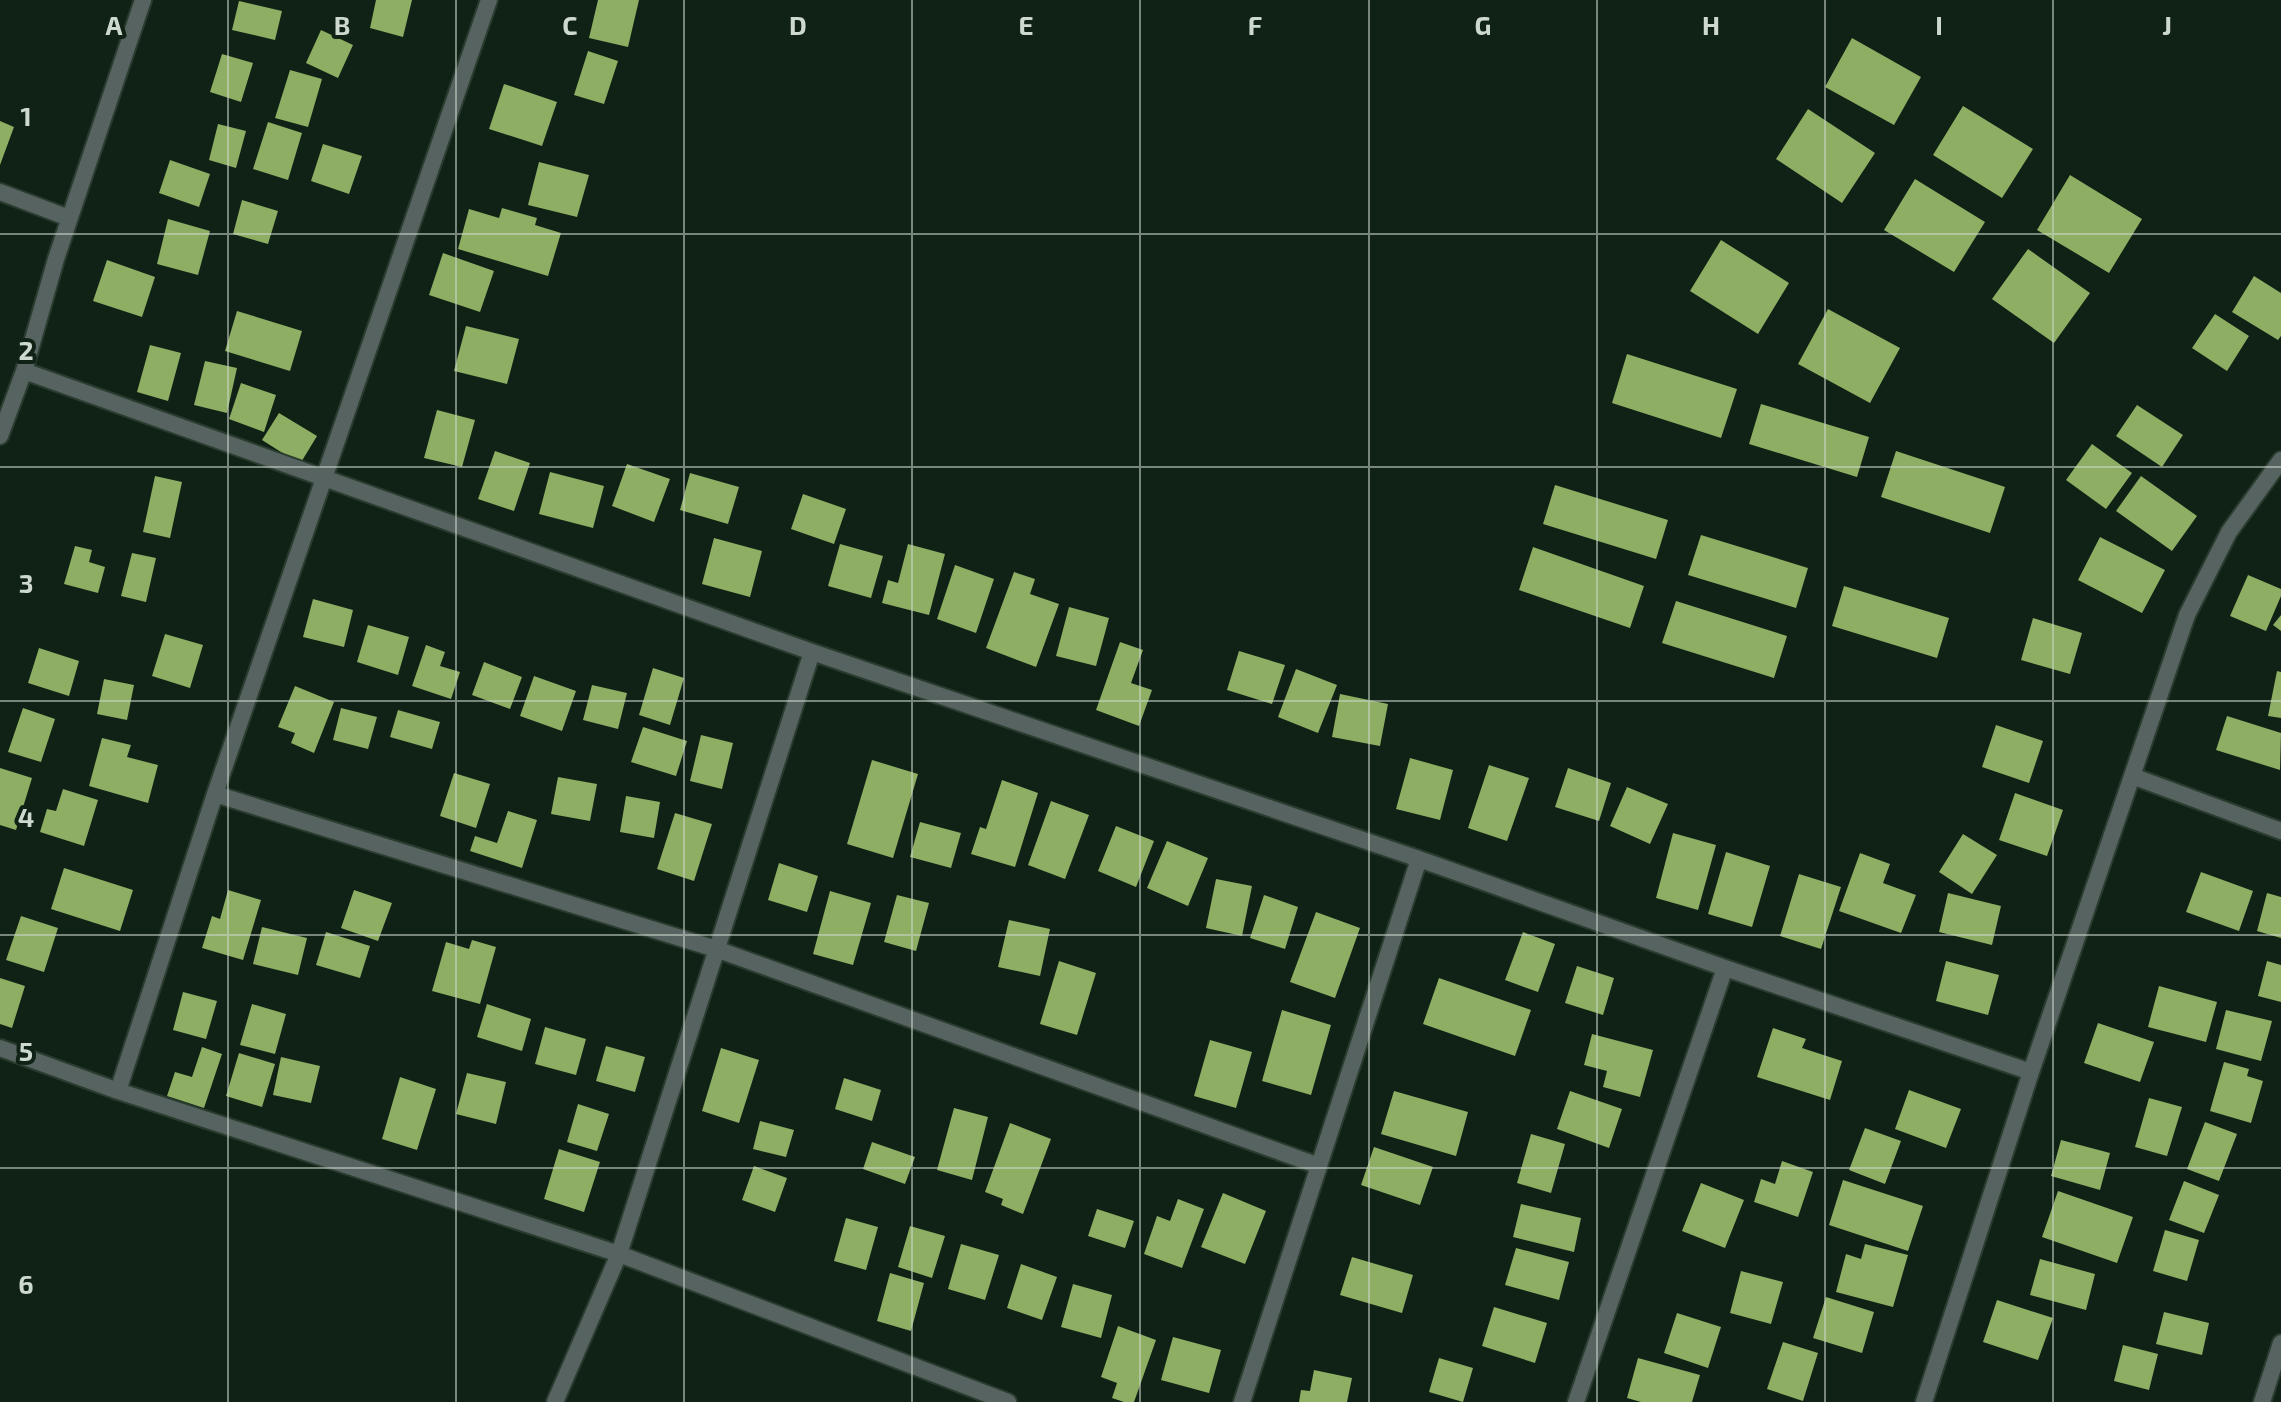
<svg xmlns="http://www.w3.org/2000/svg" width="2281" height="1402" font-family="'Exo 2',sans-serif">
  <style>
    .building { fill: #8dae63 }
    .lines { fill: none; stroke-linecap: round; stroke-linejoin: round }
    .minor-casing { stroke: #2a3c2f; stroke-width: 20 }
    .minor { stroke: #576360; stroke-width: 16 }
    .grid { fill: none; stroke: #cdd9cf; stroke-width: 2; stroke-opacity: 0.55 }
    .grid-label { font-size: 26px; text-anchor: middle; font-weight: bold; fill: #cdd9cf; stroke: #102215; stroke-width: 8; stroke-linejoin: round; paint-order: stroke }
  </style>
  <rect width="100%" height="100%" fill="#102215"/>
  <path class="building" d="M 376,0 L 412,0 L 403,37 L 370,28 Z
    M 598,0 L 639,0 L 628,47 L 589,38 Z
    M 239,1 L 282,11 L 275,40 L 232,30 Z
    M 321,30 L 353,45 L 338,78 L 306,63 Z
    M 1852,38 L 1921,77 L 1894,125 L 1825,87 Z
    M 588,51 L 618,61 L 604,104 L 574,95 Z
    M 222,54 L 253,63 L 241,102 L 210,92 Z
    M 290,70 L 322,79 L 308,127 L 275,118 Z
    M 504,84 L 557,102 L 542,146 L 489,129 Z
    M 1963,106 L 2033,149 L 2002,198 L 1933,155 Z
    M 1808,109 L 1875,153 L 1842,203 L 1776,159 Z
    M 0,121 L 14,127 L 0,165 Z
    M 268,122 L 302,133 L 288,180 L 253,169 Z
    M 218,124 L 246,131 L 236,168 L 209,160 Z
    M 323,144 L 362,156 L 349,194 L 311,181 Z
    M 170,160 L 210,174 L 199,207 L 159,193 Z
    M 539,162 L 589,175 L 577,217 L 528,205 Z
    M 2070,175 L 2142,219 L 2109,273 L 2037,230 Z
    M 1915,179 L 1985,222 L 1954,272 L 1884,230 Z
    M 242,200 L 278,211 L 268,244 L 233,234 Z
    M 502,208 L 537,218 L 535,225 L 561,233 L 548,276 L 458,249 L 469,209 L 499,218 Z
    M 168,219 L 210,231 L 198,275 L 157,264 Z
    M 1721,240 L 1789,283 L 1758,334 L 1690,291 Z
    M 2028,249 L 2090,293 L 2054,343 L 1992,299 Z
    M 443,253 L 494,271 L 480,312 L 429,295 Z
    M 107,260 L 155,277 L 142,317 L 93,301 Z
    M 2254,276 L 2281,293 L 2281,336 L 2278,340 L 2232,312 Z
    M 1828,309 L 1900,348 L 1870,403 L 1798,364 Z
    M 237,311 L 302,331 L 290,371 L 225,351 Z
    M 2215,314 L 2249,336 L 2227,371 L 2192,348 Z
    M 466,326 L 519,339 L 507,384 L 454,371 Z
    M 150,345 L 181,353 L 168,401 L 137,392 Z
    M 1627,354 L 1737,389 L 1721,438 L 1612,403 Z
    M 205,361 L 237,368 L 227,413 L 194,405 Z
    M 241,383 L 276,395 L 264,432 L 229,419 Z
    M 1761,404 L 1869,437 L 1857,477 L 1749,444 Z
    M 2137,405 L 2183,435 L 2162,467 L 2116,436 Z
    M 437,410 L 475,420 L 462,467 L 424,458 Z
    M 279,413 L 317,436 L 300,464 L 262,440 Z
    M 2092,444 L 2132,473 L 2106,509 L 2066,480 Z
    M 495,451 L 530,463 L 514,511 L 478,499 Z
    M 1896,451 L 2005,487 L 1990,533 L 1881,497 Z
    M 627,464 L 670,479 L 654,522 L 612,506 Z
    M 550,472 L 604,486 L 593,528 L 539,514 Z
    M 690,473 L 739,487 L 728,524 L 680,510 Z
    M 155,476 L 182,482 L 170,538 L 143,532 Z
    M 2141,476 L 2197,516 L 2172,551 L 2116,511 Z
    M 1555,485 L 1668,520 L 1656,559 L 1543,524 Z
    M 803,494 L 846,509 L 834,544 L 791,529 Z
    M 1701,535 L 1808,568 L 1796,608 L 1688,575 Z
    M 2100,537 L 2165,570 L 2142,613 L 2078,580 Z
    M 714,538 L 762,551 L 750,597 L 702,584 Z
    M 840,544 L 883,556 L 871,598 L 828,586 Z
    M 908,544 L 945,554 L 929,615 L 882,603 L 888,580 L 898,583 Z
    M 75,546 L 92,550 L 89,562 L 105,567 L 98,593 L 64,584 Z
    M 1533,547 L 1644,586 L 1630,628 L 1519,590 Z
    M 132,553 L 156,558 L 146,602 L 121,596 Z
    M 955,565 L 994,579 L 976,633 L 937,619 Z
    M 1014,572 L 1035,579 L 1030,594 L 1059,604 L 1036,667 L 986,648 Z
    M 2248,575 L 2281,589 L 2281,596 L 2266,631 L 2230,616 Z
    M 1844,586 L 1949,618 L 1937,658 L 1832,626 Z
    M 313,599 L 353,610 L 344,647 L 303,637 Z
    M 1676,601 L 1787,636 L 1774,678 L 1662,643 Z
    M 1069,607 L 1109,618 L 1096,666 L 1056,656 Z
    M 2281,615 L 2281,631 L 2273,625 Z
    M 2033,618 L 2082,633 L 2070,674 L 2021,660 Z
    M 368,625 L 409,637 L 398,675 L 357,662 Z
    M 165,634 L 203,645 L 190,688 L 152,676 Z
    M 1120,642 L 1143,650 L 1131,683 L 1152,690 L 1139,726 L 1096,710 Z
    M 426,645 L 445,652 L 440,666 L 460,672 L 451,699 L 412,686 Z
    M 39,648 L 79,661 L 69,696 L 28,683 Z
    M 1239,651 L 1285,665 L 1272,704 L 1227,690 Z
    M 484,662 L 522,677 L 510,709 L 472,695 Z
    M 653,668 L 684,678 L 670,725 L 639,715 Z
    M 1296,669 L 1337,685 L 1318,733 L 1278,717 Z
    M 2277,671 L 2281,672 L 2281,718 L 2268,716 Z
    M 534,676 L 576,691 L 562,731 L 520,716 Z
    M 104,679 L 134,685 L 127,720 L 97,714 Z
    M 592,685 L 627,693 L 618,729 L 583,720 Z
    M 295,686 L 334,702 L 314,753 L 291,743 L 295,733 L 278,727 Z
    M 1340,694 L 1388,704 L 1380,746 L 1332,737 Z
    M 23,708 L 55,719 L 41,762 L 8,752 Z
    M 341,708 L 377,717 L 368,749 L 333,740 Z
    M 398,710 L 440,722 L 432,749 L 390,737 Z
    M 2227,716 L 2281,733 L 2280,770 L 2216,750 Z
    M 1996,725 L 2043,741 L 2029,783 L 1982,767 Z
    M 643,727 L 687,741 L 676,776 L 631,762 Z
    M 701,735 L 733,743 L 722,789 L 690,781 Z
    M 102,738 L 131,745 L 127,757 L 158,765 L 148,803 L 89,786 Z
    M 1410,758 L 1453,770 L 1440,820 L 1396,809 Z
    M 872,760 L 918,774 L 893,858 L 847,844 Z
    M 1489,765 L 1529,778 L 1507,841 L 1468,828 Z
    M 0,768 L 32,778 L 16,830 L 0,825 Z
    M 1568,768 L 1611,783 L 1599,821 L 1555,807 Z
    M 454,773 L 490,784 L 476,828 L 440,816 Z
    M 558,777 L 597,784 L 590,821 L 551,814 Z
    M 1002,780 L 1038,793 L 1015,867 L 971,854 L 980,827 L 986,829 Z
    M 1627,787 L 1668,804 L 1650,844 L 1610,826 Z
    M 63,789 L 98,800 L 84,846 L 40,832 L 47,809 L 56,811 Z
    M 2015,793 L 2063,810 L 2047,856 L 1999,840 Z
    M 626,796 L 660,802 L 654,838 L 620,832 Z
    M 1051,801 L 1089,815 L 1065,879 L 1028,865 Z
    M 508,811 L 537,820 L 522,868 L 470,851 L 475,836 L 497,843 Z
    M 675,813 L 712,824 L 694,881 L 657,869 Z
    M 920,822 L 961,833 L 951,868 L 910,857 Z
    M 1116,826 L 1154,841 L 1136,887 L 1098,871 Z
    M 1673,833 L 1716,845 L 1698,910 L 1656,898 Z
    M 1963,834 L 1997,855 L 1972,894 L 1939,872 Z
    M 1167,841 L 1208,858 L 1188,906 L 1147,888 Z
    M 1726,852 L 1770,866 L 1752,927 L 1708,914 Z
    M 1860,853 L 1890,864 L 1883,883 L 1916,895 L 1901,933 L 1839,911 Z
    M 779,863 L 818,876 L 807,912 L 768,900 Z
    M 64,868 L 133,890 L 120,931 L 51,909 Z
    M 2201,872 L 2253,891 L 2239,931 L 2186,912 Z
    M 1799,874 L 1841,887 L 1821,949 L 1780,936 Z
    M 1216,879 L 1252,886 L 1242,936 L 1206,928 Z
    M 228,890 L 261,900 L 243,960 L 202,948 L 212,916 L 220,919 Z
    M 354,890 L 392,903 L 378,941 L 341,928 Z
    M 830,891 L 871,903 L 853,965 L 813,954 Z
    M 1948,893 L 2001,906 L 1992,945 L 1939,932 Z
    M 2267,893 L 2281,897 L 2281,938 L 2257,931 Z
    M 897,895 L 929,903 L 916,951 L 884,942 Z
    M 1264,895 L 1298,907 L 1285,949 L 1250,938 Z
    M 1316,912 L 1360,928 L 1335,998 L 1290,982 Z
    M 21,916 L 58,928 L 44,972 L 6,960 Z
    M 1009,920 L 1050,929 L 1040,976 L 998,967 Z
    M 262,927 L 307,938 L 298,975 L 253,964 Z
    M 326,932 L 370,946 L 360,978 L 316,965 Z
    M 1523,932 L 1555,944 L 1538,992 L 1505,980 Z
    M 472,940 L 496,947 L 480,1004 L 432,991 L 446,942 L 469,949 Z
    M 1059,961 L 1096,973 L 1077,1035 L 1040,1024 Z
    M 1946,961 L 1999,975 L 1988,1015 L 1936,1001 Z
    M 2267,961 L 2281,965 L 2281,1002 L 2258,996 Z
    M 1577,966 L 1614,978 L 1603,1015 L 1565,1003 Z
    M 0,978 L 25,986 L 12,1028 L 0,1024 Z
    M 1439,978 L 1531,1010 L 1515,1056 L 1423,1024 Z
    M 2159,986 L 2217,1002 L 2206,1042 L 2148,1027 Z
    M 183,992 L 217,1001 L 206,1039 L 173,1030 Z
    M 252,1004 L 286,1014 L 275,1054 L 240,1045 Z
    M 487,1004 L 531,1019 L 522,1051 L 477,1037 Z
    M 1282,1010 L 1331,1025 L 1311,1095 L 1262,1081 Z
    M 2226,1010 L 2272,1021 L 2261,1061 L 2216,1049 Z
    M 2098,1023 L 2154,1042 L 2140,1082 L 2084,1063 Z
    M 545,1027 L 586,1039 L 576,1075 L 535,1064 Z
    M 1773,1028 L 1806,1039 L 1802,1048 L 1842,1061 L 1830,1100 L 1757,1077 Z
    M 1592,1034 L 1653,1050 L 1640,1097 L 1603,1087 L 1607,1071 L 1584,1065 Z
    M 1210,1040 L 1252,1052 L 1236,1108 L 1194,1096 Z
    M 606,1046 L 645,1057 L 635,1092 L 596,1081 Z
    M 202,1047 L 222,1054 L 204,1108 L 167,1096 L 175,1072 L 192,1077 Z
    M 721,1048 L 759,1060 L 739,1123 L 702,1111 Z
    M 239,1053 L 275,1064 L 262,1107 L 226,1096 Z
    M 281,1057 L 320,1066 L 311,1103 L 273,1095 Z
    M 2224,1062 L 2249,1069 L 2247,1076 L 2263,1081 L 2251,1123 L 2210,1111 Z
    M 467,1073 L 506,1082 L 496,1124 L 456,1114 Z
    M 400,1077 L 436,1089 L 417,1150 L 382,1139 Z
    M 844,1078 L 881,1090 L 872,1121 L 835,1109 Z
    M 1909,1090 L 1961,1109 L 1946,1148 L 1895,1129 Z
    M 1394,1091 L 1468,1112 L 1456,1156 L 1381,1134 Z
    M 1570,1091 L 1622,1109 L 1609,1148 L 1557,1129 Z
    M 2149,1098 L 2182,1107 L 2167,1156 L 2135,1147 Z
    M 578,1104 L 609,1114 L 597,1151 L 567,1142 Z
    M 954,1108 L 988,1117 L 972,1180 L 937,1170 Z
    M 760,1121 L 794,1130 L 786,1157 L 753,1149 Z
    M 2205,1122 L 2237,1134 L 2219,1181 L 2187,1169 Z
    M 1010,1123 L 1051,1139 L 1023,1214 L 1001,1205 L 1003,1199 L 985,1192 Z
    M 1865,1128 L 1901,1141 L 1885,1184 L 1849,1170 Z
    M 1531,1134 L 1565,1144 L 1551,1193 L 1517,1183 Z
    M 2061,1140 L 2110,1153 L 2100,1190 L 2051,1176 Z
    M 872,1142 L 915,1157 L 905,1184 L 863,1169 Z
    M 1374,1147 L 1433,1167 L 1420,1205 L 1361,1185 Z
    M 559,1149 L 600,1162 L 584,1212 L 544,1199 Z
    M 1782,1161 L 1813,1172 L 1798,1217 L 1754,1202 L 1761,1179 L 1775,1184 Z
    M 754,1166 L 787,1178 L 775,1212 L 742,1200 Z
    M 1843,1180 L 1923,1206 L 1908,1251 L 1829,1225 Z
    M 2184,1181 L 2219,1195 L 2204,1233 L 2169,1220 Z
    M 1701,1183 L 1744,1200 L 1725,1248 L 1682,1231 Z
    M 2058,1191 L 2133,1217 L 2117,1263 L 2042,1237 Z
    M 1223,1193 L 1266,1211 L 1245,1264 L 1201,1247 Z
    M 1178,1199 L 1204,1209 L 1182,1268 L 1144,1254 L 1157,1216 L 1170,1221 Z
    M 1521,1204 L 1581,1218 L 1574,1252 L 1513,1237 Z
    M 1097,1209 L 1134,1221 L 1125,1248 L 1088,1236 Z
    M 846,1218 L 878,1227 L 866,1270 L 834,1261 Z
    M 910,1226 L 945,1236 L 932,1278 L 898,1267 Z
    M 2165,1230 L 2199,1240 L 2187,1281 L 2153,1271 Z
    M 961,1244 L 999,1255 L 985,1300 L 948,1289 Z
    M 1865,1244 L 1908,1255 L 1893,1307 L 1836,1292 L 1846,1254 L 1861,1259 Z
    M 1516,1248 L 1569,1262 L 1559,1300 L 1505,1285 Z
    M 1352,1257 L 1413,1275 L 1402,1313 L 1340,1295 Z
    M 2040,1259 L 2095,1274 L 2086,1310 L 2030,1295 Z
    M 1021,1264 L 1057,1277 L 1042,1320 L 1007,1308 Z
    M 1741,1271 L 1783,1282 L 1771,1324 L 1730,1313 Z
    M 890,1273 L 924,1283 L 911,1331 L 877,1321 Z
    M 1073,1284 L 1112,1295 L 1101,1338 L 1061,1327 Z
    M 1826,1297 L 1874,1312 L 1862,1353 L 1813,1338 Z
    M 1997,1300 L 2053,1318 L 2038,1360 L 1983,1342 Z
    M 1494,1307 L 1547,1323 L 1535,1363 L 1482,1346 Z
    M 2164,1312 L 2209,1323 L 2202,1355 L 2156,1344 Z
    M 1677,1313 L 1721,1327 L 1708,1368 L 1664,1353 Z
    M 1118,1326 L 1156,1340 L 1134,1402 L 1124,1402 L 1112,1398 L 1117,1383 L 1101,1377 Z
    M 1173,1337 L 1221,1350 L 1209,1393 L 1161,1380 Z
    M 1783,1342 L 1818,1353 L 1803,1401 L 1767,1389 Z
    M 2123,1345 L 2158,1354 L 2149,1390 L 2114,1381 Z
    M 1439,1358 L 1473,1368 L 1463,1402 L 1429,1392 Z
    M 1638,1358 L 1700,1375 L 1692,1402 L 1641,1402 L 1627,1398 Z
    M 1314,1370 L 1352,1378 L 1347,1402 L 1299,1402 L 1301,1390 L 1310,1391 Z"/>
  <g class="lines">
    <g class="minor-casing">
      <path id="minor" d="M 0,192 L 69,218
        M 24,371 L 812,652 L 1419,859 L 1725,968 L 2031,1072
        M 0,436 L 24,371 L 56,259 L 143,0
        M 2132,776 L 2281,831
        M 215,794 L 716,949 L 1319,1166
        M 0,1048 L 118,1091 L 619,1254 L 1008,1402
        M 118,1091 L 215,794 L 489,0
        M 555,1402 L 619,1254 L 812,652
        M 1242,1402 L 1419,859
        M 1576,1402 L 1725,968
        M 1924,1402 L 2031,1072 L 2187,615 L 2229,532 L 2281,460
        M 2262,1402 L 2281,1343"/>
    </g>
    <use href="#minor" class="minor"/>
  </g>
  <path class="grid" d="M 228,0 L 228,1402M 456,0 L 456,1402M 684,0 L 684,1402M 912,0 L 912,1402M 1140,0 L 1140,1402M 1369,0 L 1369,1402M 1597,0 L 1597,1402M 1825,0 L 1825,1402M 2053,0 L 2053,1402M 0,234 L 2281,234M 0,467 L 2281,467M 0,701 L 2281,701M 0,935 L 2281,935M 0,1168 L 2281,1168"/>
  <g class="grid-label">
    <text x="114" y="35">A</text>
    <text x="342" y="35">B</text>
    <text x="570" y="35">C</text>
    <text x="798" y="35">D</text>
    <text x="1026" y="35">E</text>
    <text x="1255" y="35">F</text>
    <text x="1483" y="35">G</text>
    <text x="1711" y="35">H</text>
    <text x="1939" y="35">I</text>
    <text x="2167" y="35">J</text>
    <text x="26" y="126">1</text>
    <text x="26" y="360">2</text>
    <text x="26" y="593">3</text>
    <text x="26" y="827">4</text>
    <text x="26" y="1061">5</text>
    <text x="26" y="1294">6</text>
  </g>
</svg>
